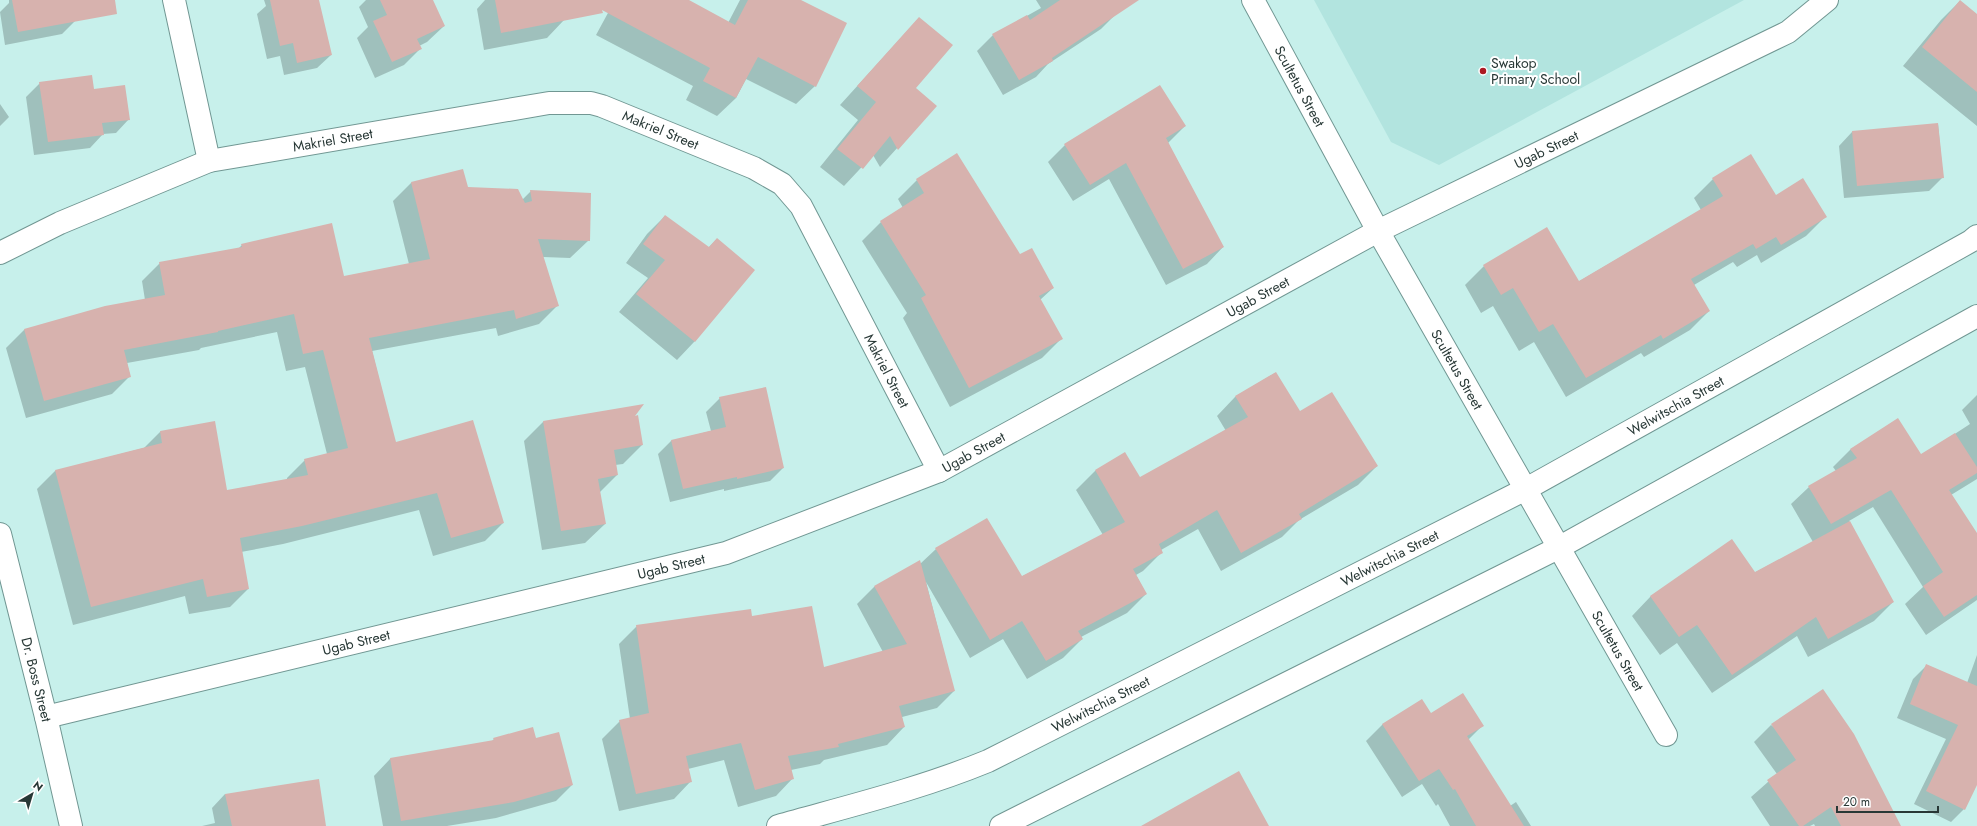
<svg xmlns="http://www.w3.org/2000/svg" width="1977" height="826" font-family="Jost,sans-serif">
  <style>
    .built { fill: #b2e4df }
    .shadow { fill: #0003 }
    .building { fill: #d7b2ae }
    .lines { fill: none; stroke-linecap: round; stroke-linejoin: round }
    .minor-casing { stroke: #719793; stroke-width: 24 }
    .tertiary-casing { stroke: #719793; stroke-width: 24 }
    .minor { stroke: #fff; stroke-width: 22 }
    .tertiary { stroke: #fff; stroke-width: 22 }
    .poi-dot { fill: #ac1922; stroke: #fff; stroke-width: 1.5 }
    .labels { text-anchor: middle; stroke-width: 4; stroke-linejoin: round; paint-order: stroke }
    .poi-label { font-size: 14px; fill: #283836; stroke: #fff; text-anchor: start }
    .street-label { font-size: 14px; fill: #283836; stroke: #fff }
  </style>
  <rect width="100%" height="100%" fill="#c7f0eb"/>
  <path class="built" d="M 1314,0 L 1744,0 L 1439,165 L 1391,142 Z"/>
  <path class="shadow" d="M 9,0 L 71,0 L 75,21 L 62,34 L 5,45 L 0,12 L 9,3 Z
    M 264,0 L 318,0 L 331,55 L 317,68 L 284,75 L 280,56 L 267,59 L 257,14 L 266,6 Z
    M 366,0 L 432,0 L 444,26 L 427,42 L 419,46 L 420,49 L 404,65 L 375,78 L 357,38 L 368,27 L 359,7 Z
    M 485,0 L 560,0 L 564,20 L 547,38 L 484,50 L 477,9 Z
    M 615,0 L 687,0 L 728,23 L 740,0 L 799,0 L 815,86 L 796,104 L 746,79 L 736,98 L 717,116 L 686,100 L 693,86 L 596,35 Z
    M 1036,0 L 1109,0 L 1117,13 L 1101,29 L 1048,64 L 1036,77 L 1003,95 L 977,51 L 993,35 L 1041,8 Z
    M 1960,1 L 1977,15 L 1977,126 L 1903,66 L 1941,20 Z
    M 919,18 L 914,88 L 935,106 L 880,167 L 873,155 L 844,186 L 820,167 L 858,120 L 840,105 Z
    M 40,83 L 93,90 L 129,119 L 116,133 L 103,134 L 90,148 L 34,155 L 26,97 Z
    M 0,104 L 9,117 L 0,126 Z
    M 1938,124 L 1943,177 L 1929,191 L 1844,198 L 1839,146 L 1852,132 Z
    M 1185,126 L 1168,143 L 1223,247 L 1207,264 L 1166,285 L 1109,179 L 1073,201 L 1048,162 L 1065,145 Z
    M 462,170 L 467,188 L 522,200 L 531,191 L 589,240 L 570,258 L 543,257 L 557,306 L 539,324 L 498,336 L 496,328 L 372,351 L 395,443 L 503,523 L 485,541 L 433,556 L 419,510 L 283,544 L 241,552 L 248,589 L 230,607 L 189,614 L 185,596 L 73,625 L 37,489 L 55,471 L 144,448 L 160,432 L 214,422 L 226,491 L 287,480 L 287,478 L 305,460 L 327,454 L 305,367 L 286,371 L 277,332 L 201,348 L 199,350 L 127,363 L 130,376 L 112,394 L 26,418 L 6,348 L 24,330 L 106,307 L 145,300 L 142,281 L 160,263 L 238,249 L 242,245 L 343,277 L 409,264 L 393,201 L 411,183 Z
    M 1713,179 L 1775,196 L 1825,217 L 1806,236 L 1761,263 L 1757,255 L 1737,267 L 1733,262 L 1694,285 L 1709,311 L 1690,330 L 1644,357 L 1641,353 L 1566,397 L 1534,342 L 1519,351 L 1493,306 L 1481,313 L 1465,285 L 1484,266 L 1578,282 L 1701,210 L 1694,198 Z
    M 917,180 L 1020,256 L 1053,288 L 1040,300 L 1061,339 L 1042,358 L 950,407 L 903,318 L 907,313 L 862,241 L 881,222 L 903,208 L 898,199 Z
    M 665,216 L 708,248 L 717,239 L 754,270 L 694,342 L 677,360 L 619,312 L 648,278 L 626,263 L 647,234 Z
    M 1275,373 L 1300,413 L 1377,466 L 1358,485 L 1299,520 L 1282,537 L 1221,571 L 1198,529 L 1161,550 L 1162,552 L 1143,571 L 1136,575 L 1146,594 L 1127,613 L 1081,637 L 1082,639 L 1063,658 L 1027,679 L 1003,639 L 970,658 L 926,582 L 954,691 L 937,708 L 902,717 L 904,727 L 887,745 L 824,760 L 820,764 L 791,770 L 793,778 L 776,796 L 738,807 L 724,760 L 688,769 L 691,781 L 674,799 L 619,811 L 602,739 L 620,721 L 630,719 L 619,644 L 637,626 L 752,618 L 823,668 L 883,652 L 857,604 L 874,587 L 920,562 L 920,564 L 936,549 L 1021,577 L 1103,535 L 1076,490 L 1095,471 L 1125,454 L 1140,479 L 1226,431 L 1217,416 L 1235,397 Z
    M 1977,395 L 1977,479 L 1951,495 L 1977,555 L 1977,600 L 1926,635 L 1905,604 L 1923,587 L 1873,507 L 1849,521 L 1893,602 L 1874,621 L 1808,657 L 1797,636 L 1712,693 L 1677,643 L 1660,655 L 1632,616 L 1651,596 L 1754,573 L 1813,542 L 1791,504 L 1809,487 L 1836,471 L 1833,467 L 1851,449 L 1921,456 L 1970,424 L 1962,410 Z
    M 720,398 L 783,468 L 770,481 L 724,491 L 724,489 L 670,502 L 658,454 L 671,441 L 711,431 L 706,412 Z
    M 632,417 L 642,445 L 623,464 L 615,465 L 617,475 L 599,493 L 605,524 L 585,543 L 542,550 L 524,441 L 543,422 Z
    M 1977,655 L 1977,782 L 1964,809 L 1951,822 L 1914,804 L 1946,739 L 1897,718 L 1913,679 L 1927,665 L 1967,683 Z
    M 1430,714 L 1482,726 L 1468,740 L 1510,806 L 1516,802 L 1531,826 L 1450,826 L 1438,804 L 1436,806 L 1422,784 L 1402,797 L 1366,741 L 1383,724 Z
    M 1771,725 L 1900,826 L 1815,826 L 1814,824 L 1810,826 L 1770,826 L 1751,797 L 1777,774 L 1754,742 Z
    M 494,739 L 535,739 L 572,785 L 556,801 L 496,818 L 447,826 L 383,826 L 374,776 L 390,759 L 491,742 Z
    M 225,794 L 325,826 L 202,826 L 215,823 L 212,808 Z"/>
  <path class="building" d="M 12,0 L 115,0 L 117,14 L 18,32 Z
    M 270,0 L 319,0 L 332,55 L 297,63 L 293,43 L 280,46 Z
    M 380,0 L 433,0 L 445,26 L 417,39 L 422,49 L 392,62 L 373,21 L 387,15 Z
    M 495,0 L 689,0 L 735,25 L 748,0 L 801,0 L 847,23 L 816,87 L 758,57 L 736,98 L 703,81 L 710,68 L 602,10 L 603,13 L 501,33 Z
    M 1060,0 L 1139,0 L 1052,58 L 1053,61 L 1019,80 L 992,34 L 1027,15 L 1030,20 Z
    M 1960,0 L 1977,14 L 1977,92 L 1922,47 Z
    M 919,17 L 953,45 L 916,88 L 937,106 L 898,150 L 890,136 L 863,169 L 837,149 L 876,102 L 857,86 Z
    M 92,75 L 94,89 L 125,85 L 130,120 L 102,123 L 104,135 L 48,142 L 39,82 Z
    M 1160,85 L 1186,126 L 1166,138 L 1224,247 L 1183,269 L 1126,163 L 1090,185 L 1064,144 Z
    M 1938,123 L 1944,178 L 1857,186 L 1852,131 Z
    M 957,153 L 1020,254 L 1032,248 L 1054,288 L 1039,296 L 1063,339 L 969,388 L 921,298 L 926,295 L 880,221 L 924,193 L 916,179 Z
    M 1751,154 L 1776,195 L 1803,178 L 1827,217 L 1781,245 L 1776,237 L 1756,249 L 1753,244 L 1691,279 L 1710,311 L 1663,339 L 1661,335 L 1586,378 L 1553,324 L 1539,332 L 1513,288 L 1501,295 L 1483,265 L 1547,227 L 1579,281 L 1723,196 L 1712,178 Z
    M 463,169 L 468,187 L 518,189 L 525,203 L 532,201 L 530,190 L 591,193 L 590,241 L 538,239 L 559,306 L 516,319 L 514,310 L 369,338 L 396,442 L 473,420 L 504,523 L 451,538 L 437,493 L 302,526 L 240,538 L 249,589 L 207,597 L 203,579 L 91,607 L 55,470 L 162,443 L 160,431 L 215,421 L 227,490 L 308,475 L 304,459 L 348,448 L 323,350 L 303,354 L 294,314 L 218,331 L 218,332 L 124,350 L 131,377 L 44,401 L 24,329 L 105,306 L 165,295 L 159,262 L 242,247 L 241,244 L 332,223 L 344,276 L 430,259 L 411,182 Z
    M 665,215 L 709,247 L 717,238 L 755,270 L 695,342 L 636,294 L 665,260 L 643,244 Z
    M 1276,372 L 1300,411 L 1332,392 L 1378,466 L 1299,514 L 1302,519 L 1241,553 L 1217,510 L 1159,544 L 1163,553 L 1133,569 L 1147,594 L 1078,631 L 1083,639 L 1046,661 L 1022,621 L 990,640 L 935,548 L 987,518 L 1022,576 L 1125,522 L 1095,470 L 1125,452 L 1140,477 L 1248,417 L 1235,396 Z
    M 766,387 L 784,468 L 737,479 L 737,477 L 683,489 L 671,440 L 726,427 L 719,397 Z
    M 644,404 L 635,416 L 638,415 L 643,445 L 614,450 L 618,475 L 598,479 L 606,524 L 561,531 L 543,421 Z
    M 1898,418 L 1921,454 L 1955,433 L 1977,467 L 1977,473 L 1949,490 L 1977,533 L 1977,595 L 1944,617 L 1923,586 L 1943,572 L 1891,490 L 1831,524 L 1808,486 L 1857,458 L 1850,449 Z
    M 1850,521 L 1894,602 L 1828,639 L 1816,617 L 1732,675 L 1697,625 L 1679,637 L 1650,596 L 1732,539 L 1755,572 Z
    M 920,560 L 955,691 L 899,706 L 905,727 L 838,744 L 839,747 L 788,756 L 794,779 L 755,790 L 741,743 L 686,756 L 692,782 L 636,794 L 619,720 L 649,713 L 636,625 L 751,609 L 752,616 L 812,606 L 824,667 L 907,644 L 874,586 Z
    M 1926,664 L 1977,686 L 1977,785 L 1965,810 L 1926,791 L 1958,725 L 1910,704 Z
    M 1823,689 L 1854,734 L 1901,826 L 1841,826 L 1831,807 L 1803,826 L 1799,826 L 1767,780 L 1796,760 L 1771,724 Z
    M 1463,693 L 1484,726 L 1467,736 L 1524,826 L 1476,826 L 1455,789 L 1453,790 L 1439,769 L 1419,781 L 1382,724 L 1422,699 L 1431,713 Z
    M 533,727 L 536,738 L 559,732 L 573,785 L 514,802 L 401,821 L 390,758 L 494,740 L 493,738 Z
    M 1239,771 L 1269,826 L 1141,826 Z
    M 319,779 L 326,826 L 232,826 L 225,794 Z"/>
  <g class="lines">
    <g class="minor-casing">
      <g id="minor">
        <path d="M 174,0 L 209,161"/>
        <path id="s1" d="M 1253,0 L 1378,231 L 1666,735"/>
        <path id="s2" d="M 0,253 L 60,223 L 209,161 L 549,103 L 591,103 L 602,106 L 754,168 L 782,184 L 801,206 L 939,471"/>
        <path id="s3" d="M 0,534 L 46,717 L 71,826"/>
        <path id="s4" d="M 46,717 L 726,553 L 939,471 L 1378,231 L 1788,32 L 1827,0"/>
      </g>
    </g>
    <g class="tertiary-casing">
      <g id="tertiary">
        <path id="s5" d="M 778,826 C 849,806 920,789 988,761 L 1526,489 L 1971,241 L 1977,236"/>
        <path d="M 1001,826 L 1558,548 L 1977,316"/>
      </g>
    </g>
    <use href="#minor" class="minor"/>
    <use href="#tertiary" class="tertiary"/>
  </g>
  <circle class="poi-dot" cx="1483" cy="71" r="4"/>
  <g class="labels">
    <g class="poi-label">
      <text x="1491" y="68">Swakop<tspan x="1491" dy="16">Primary School</tspan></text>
    </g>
    <g class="street-label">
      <text dy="5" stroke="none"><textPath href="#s1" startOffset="98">Scultetus Street</textPath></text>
      <text dy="5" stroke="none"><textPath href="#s2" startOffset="690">Makriel Street</textPath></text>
      <text dy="5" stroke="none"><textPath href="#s2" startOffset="354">Makriel Street</textPath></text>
      <text dy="5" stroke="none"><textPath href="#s4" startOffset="1615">Ugab Street</textPath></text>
      <text dy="5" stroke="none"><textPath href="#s4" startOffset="1291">Ugab Street</textPath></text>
      <text dy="5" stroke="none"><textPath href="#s1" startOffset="422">Scultetus Street</textPath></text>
      <text dy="5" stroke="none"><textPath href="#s2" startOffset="1038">Makriel Street</textPath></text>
      <text dy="5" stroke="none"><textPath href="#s5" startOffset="994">Welwitschia Street</textPath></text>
      <text dy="5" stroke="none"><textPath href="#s4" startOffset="967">Ugab Street</textPath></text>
      <text dy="5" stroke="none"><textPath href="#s5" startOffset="670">Welwitschia Street</textPath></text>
      <text dy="5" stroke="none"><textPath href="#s4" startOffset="643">Ugab Street</textPath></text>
      <text dy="5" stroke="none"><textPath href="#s4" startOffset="319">Ugab Street</textPath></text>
      <text dy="5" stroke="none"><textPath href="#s1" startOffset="746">Scultetus Street</textPath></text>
      <text dy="5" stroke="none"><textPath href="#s3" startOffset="150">Dr. Boss Street</textPath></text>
      <text dy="5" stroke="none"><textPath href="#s5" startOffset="346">Welwitschia Street</textPath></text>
    </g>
  </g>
  <g transform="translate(32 794) rotate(38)" stroke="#ffffff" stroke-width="3" paint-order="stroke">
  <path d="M0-3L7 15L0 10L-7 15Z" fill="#283836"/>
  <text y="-6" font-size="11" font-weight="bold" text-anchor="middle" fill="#283836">N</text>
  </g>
  <path d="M1837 806v6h101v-6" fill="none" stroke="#283836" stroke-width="2"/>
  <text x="1843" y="806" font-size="12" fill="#283836" stroke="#ffffff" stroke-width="3" paint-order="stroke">20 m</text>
</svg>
